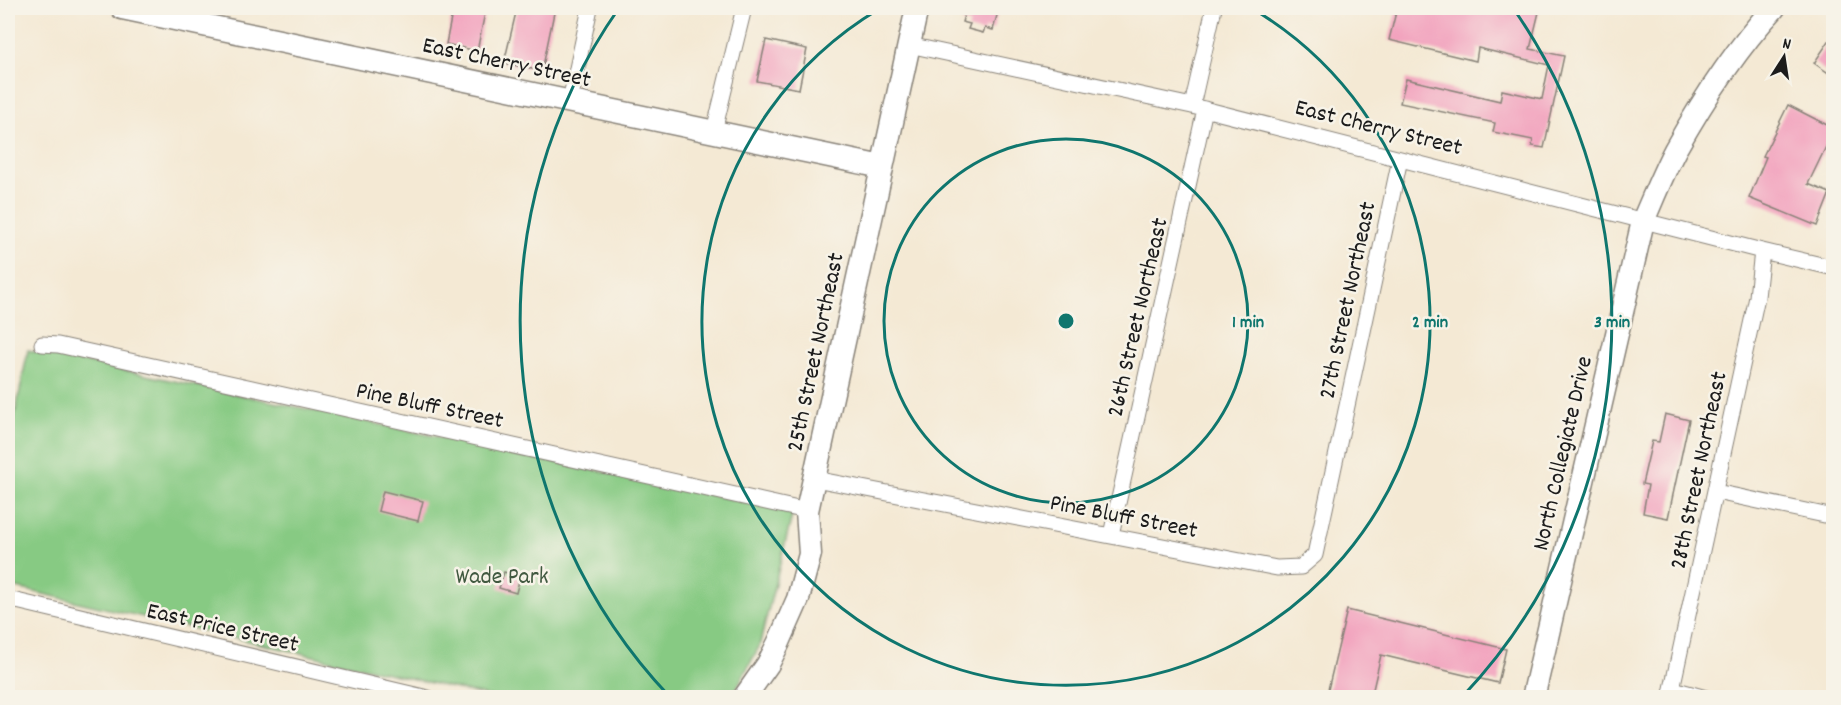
<svg xmlns="http://www.w3.org/2000/svg" width="1841" height="705" font-family="Dekko,sans-serif">
  <style>
    .green { fill: #87ca83; stroke: #527350; stroke-width: 1.5 }
    .building { fill: #f2a2bd }
    .lines { fill: none; stroke-linecap: round; stroke-linejoin: round }
    .street-casing { stroke: #888278; stroke-width: 17 }
    .secondary-casing { stroke: #888278; stroke-width: 25 }
    .street { stroke: #fff; stroke-width: 15 }
    .secondary { stroke: #fff; stroke-width: 22 }
    .ring { fill: none; stroke: #0f766e; stroke-width: 3 }
    .labels { text-anchor: middle; stroke-width: 5; stroke-linejoin: round; paint-order: stroke }
    .street-label { font-size: 24px; fill: #1c1c1c; stroke: #f7f3e8 }
    .park-label { font-size: 24px; fill: #415940; stroke: #f7f3e8 }
    .centre { fill: #0f766e; stroke: #f7f3e8; stroke-width: 3 }
    .ring-label { font-size: 18px; text-anchor: middle; font-weight: bold; fill: #0f766e; stroke: #f7f3e8; stroke-width: 5; stroke-linejoin: round; paint-order: stroke }
  </style>
  <rect width="100%" height="100%" fill="#f7f3e8"/>
  <filter id="ink" filterUnits="userSpaceOnUse"><feTurbulence type="fractalNoise" baseFrequency=".0167" numOctaves="2"/><feDisplacementMap in="SourceGraphic" scale="12" xChannelSelector="R" yChannelSelector="G"/><feConvolveMatrix kernelMatrix="1 2 1 2 8 2 1 2 1" color-interpolation-filters="sRGB"/></filter>
  <filter id="wash" filterUnits="userSpaceOnUse"><feTurbulence type="fractalNoise" baseFrequency=".008" numOctaves="4" result="noise"/><feDisplacementMap in="SourceGraphic" scale="24" xChannelSelector="R" yChannelSelector="G"/><feGaussianBlur stdDeviation="1.35" result="paint"/><feColorMatrix in="noise" values="0 0 0 0 0 0 0 0 0 0 0 0 0 0 0 0 0 1.4 0 .05"/><feComposite in="paint" operator="in"/></filter>
  <g filter="url(#wash)">
    <rect width="100%" height="100%" fill="#f4e9d4"/>
    <path class="green" d="M 28,350 L 793,512 L 759,647 L 735,691 L 730,697 L 492,697 L 8,586 L 8,450 Z"/>
    <g id="blocks">
      <path class="building" d="M 453,8 L 486,8 L 477,51 L 446,44 Z
        M 517,8 L 555,8 L 542,71 L 504,63 Z
        M 966,8 L 999,8 L 993,30 L 985,28 L 983,33 L 968,29 L 970,24 L 962,22 Z
        M 1397,8 L 1540,8 L 1530,49 L 1564,56 L 1544,148 L 1532,146 L 1533,140 L 1493,132 L 1495,123 L 1400,103 L 1406,79 L 1500,101 L 1502,90 L 1542,99 L 1549,65 L 1478,48 L 1476,61 L 1389,40 Z
        M 1833,35 L 1833,76 L 1814,63 Z
        M 766,40 L 807,49 L 799,89 L 757,81 Z
        M 1788,105 L 1833,128 L 1833,132 L 1808,184 L 1830,193 L 1817,226 L 1749,198 L 1766,157 L 1763,156 Z
        M 1665,414 L 1689,420 L 1668,518 L 1643,513 L 1648,485 L 1642,484 L 1652,441 L 1659,442 Z
        M 383,491 L 423,501 L 418,521 L 378,511 Z
        M 504,572 L 520,577 L 516,593 L 499,588 Z
        M 1347,610 L 1506,649 L 1498,683 L 1381,655 L 1371,698 L 1326,698 Z"/>
    </g>
  </g>
  <g filter="url(#ink)">
    <use href="#blocks" fill-opacity="0" stroke="#888278" stroke-width="1.5"/>
    <g class="lines">
      <g class="street-casing">
        <path id="street" d="M 909,45 L 1192,106 L 1762,251 L 1834,268
          M 570,101 L 590,8
          M 1192,106 L 1214,8
          M 714,131 L 744,8
          M 42,344 L 58,345 L 807,511
          M 815,479 L 1277,568 L 1301,567 L 1315,555 L 1400,159
          M 1716,492 L 1834,517
          M 1111,535 L 1205,109
          M 8,599 L 428,698
          M 1673,689 L 1706,698
          M 1670,698 L 1757,297 L 1762,251"/>
      </g>
      <g class="secondary-casing">
        <path id="secondary" d="M 122,8 L 882,167
          M 744,698 L 768,664 L 779,642 L 798,599 L 810,554 L 807,511 L 917,8
          M 1533,698 L 1643,221 C 1653,198 1663,173 1675,150 C 1703,100 1735,50 1774,8"/>
      </g>
      <use href="#street" class="street"/>
      <use href="#secondary" class="secondary"/>
    </g>
  </g>
  <g class="ring">
    <circle cx="1066" cy="321" r="182"/>
    <path d="M1253 9A364 364 0 1 1 879 9"/>
    <path d="M670 697A546 546 0 0 1 619 8M1513 8A546 546 0 0 1 1462 697"/>
  </g>
  <g class="labels">
    <g class="street-label">
      <text transform="translate(507 61) rotate(12)" y="8">East Cherry Street</text>
      <text transform="translate(1379 126) rotate(14)" y="8">East Cherry Street</text>
      <text transform="translate(1346 300) rotate(-78)" y="8">27th Street Northeast</text>
      <text transform="translate(1136 317) rotate(-77)" y="8">26th Street Northeast</text>
      <text transform="translate(814 352) rotate(-78)" y="8">25th Street Northeast</text>
      <text transform="translate(430 404) rotate(12)" y="8">Pine Bluff Street</text>
      <text transform="translate(1561 453) rotate(-77)" y="8">North Collegiate Drive</text>
      <text transform="translate(1697 470) rotate(-78)" y="8">28th Street Northeast</text>
      <text transform="translate(1124 515) rotate(11)" y="8">Pine Bluff Street</text>
      <text transform="translate(223 626) rotate(13)" y="8">East Price Street</text>
    </g>
    <g class="park-label">
      <text x="502" y="583">Wade Park</text>
    </g>
  </g>
  <circle cx="1066" cy="321" r="9" class="centre"/>
  <g class="ring-label">
    <text x="1248" y="327">1 min</text>
    <text x="1430" y="327">2 min</text>
    <text x="1612" y="327">3 min</text>
  </g>
  <rect width="1841" height="705" fill="none" stroke="#f7f3e8" stroke-width="30"/>
  <g transform="translate(1784 57) rotate(12)" stroke="#f7f3e8" stroke-width="4.5" paint-order="stroke">
  <path d="M0-4.5L10 22L0 15L-10 22Z" fill="#1c1c1c"/>
  <text y="-9" font-size="16" font-weight="bold" text-anchor="middle" fill="#1c1c1c">N</text>
  </g>
</svg>
